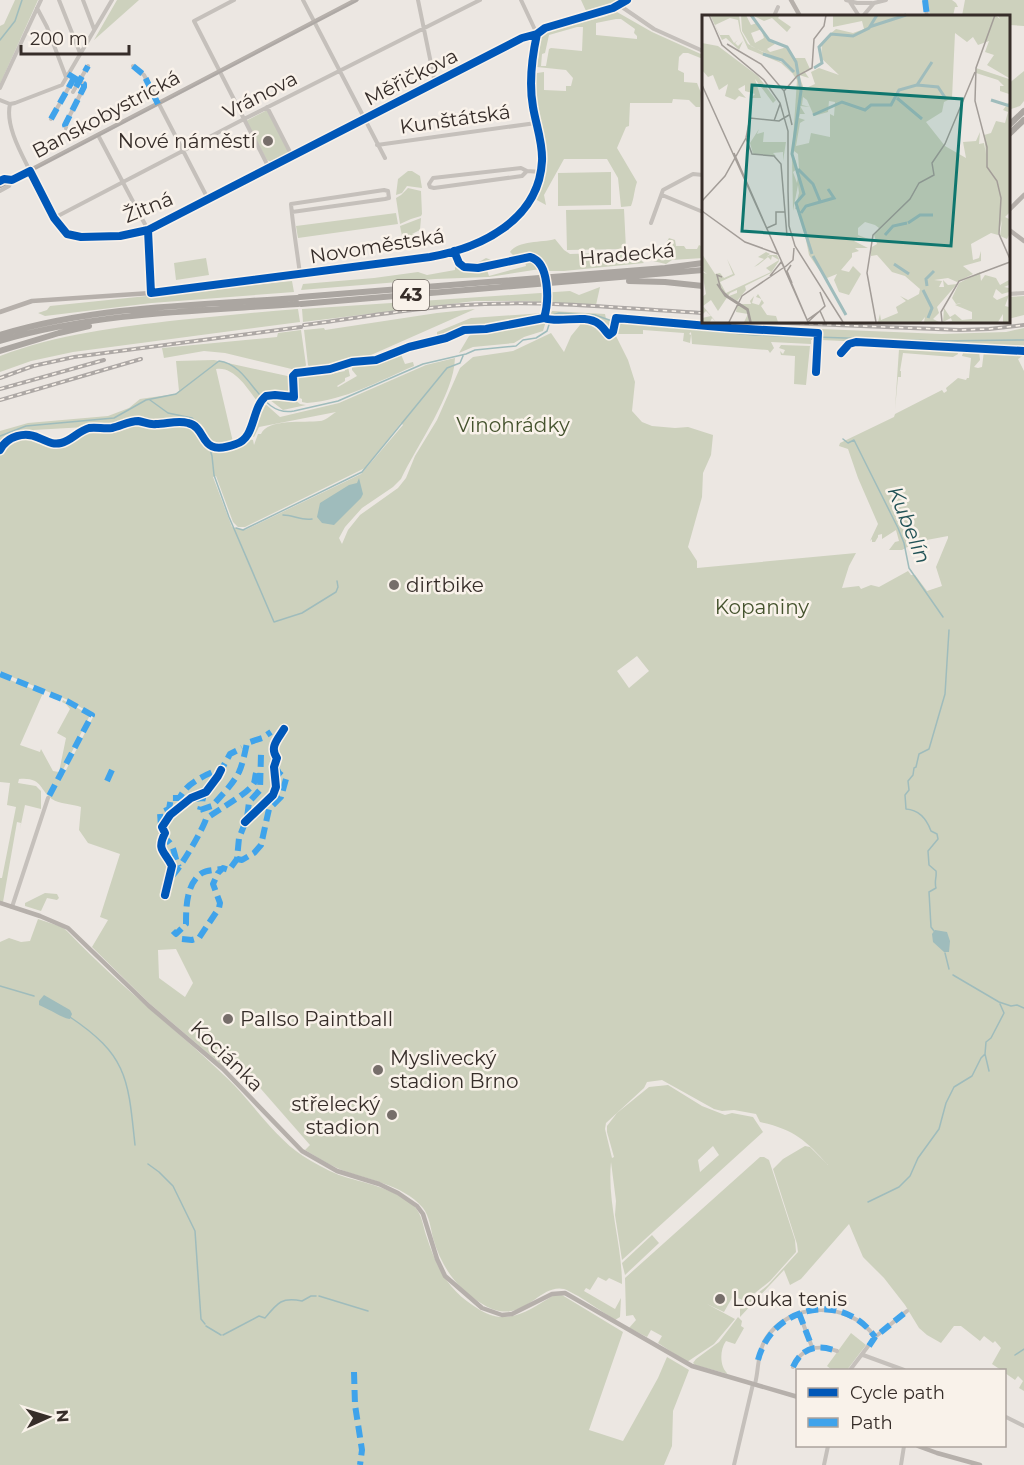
<svg xmlns="http://www.w3.org/2000/svg" width="1024" height="1465" font-family="Montserrat,sans-serif">
  <style>
    .green { fill: #cdd1bd; fill-rule: evenodd }
    .water { fill: #9fbcbc }
    .lines { fill: none; stroke-linecap: round; stroke-linejoin: round }
    .stream { stroke: #9fbcbc; stroke-width: 1.5 }
    .street { stroke: #c5c0bb; stroke-width: 4 }
    .secondary { stroke: #b6b0ab; stroke-width: 4.5 }
    .highway { stroke: #aba6a1; stroke-width: 6 }
    .tram { stroke: #ada8a5; stroke-width: 1.5 }
    .rail-casing { stroke: #ada8a5; stroke-width: 4 }
    .rail { stroke: #f9f2ea; stroke-width: 1.5; stroke-dasharray: 4.5; stroke-linecap: butt }
    .quiet { stroke: #3fa3eb; stroke-width: 6; stroke-dasharray: 12 6; stroke-linecap: butt }
    .cycleway-casing { stroke: #f9f2ea; stroke-width: 11 }
    .cycleway { stroke: #0057b8; stroke-width: 8 }
    .poi-dot { fill: #766e6a; stroke: #f9f2ea; stroke-width: 2 }
    .labels { text-anchor: middle; stroke-width: 5; stroke-linejoin: round; paint-order: stroke }
    .shield { fill: #f9f2ea; stroke: #706863; stroke-width: 1.5 }
    .shield-label { font-size: 18px; font-weight: bold; fill: #362d29 }
    .street-label { font-size: 20px; fill: #362d29; stroke: #f9f2ea }
    .poi-label { font-size: 20px; fill: #362d29; stroke: #f9f2ea; text-anchor: start }
    .park-label { font-size: 20px; fill: #45532e; stroke: #f9f2ea }
    .water-label { font-size: 21px; font-style: italic; fill: #215256; stroke: #f9f2ea }
    .inset-river { fill: none; stroke: #9fbcbc; stroke-width: 3 }
    .inset-road { fill: none; stroke: #a39d98; stroke-width: 1.5 }
    .view { fill: #0f766e; fill-opacity: 0.15; stroke: #0f766e; stroke-width: 3 }
    .inset-edge { fill: none; stroke: #362d29; stroke-width: 3 }
  </style>
  <rect width="100%" height="100%" fill="#ece7e2"/>
  <path class="green" d="M 15,0 L 38,0 L 0,84 L 0,26 L 4,24 Z
    M 117,0 L 139,0 L 94,40 Z
    M 581,0 L 620,0 L 605,6 L 586,11 Z
    M 927,0 L 952,0 L 956,3 L 958,7 L 955,7 L 953,16 L 930,16 Z
    M 965,0 L 1024,0 L 1024,26 L 1010,25 L 1008,31 L 1008,16 L 962,16 Z
    M 617,12 L 652,32 L 703,55 L 703,59 L 688,53 L 683,53 L 679,57 L 678,70 L 684,73 L 684,82 L 697,83 L 701,93 L 700,107 L 696,107 L 689,100 L 673,99 L 672,103 L 630,103 L 629,126 L 626,127 L 617,148 L 637,182 C 634,191 634,199 631,206 L 621,207 L 618,178 L 607,159 L 564,159 L 544,195 L 546,205 L 535,199 C 541,184 546,169 545,153 C 544,131 526,92 537,73 L 544,72 L 544,90 L 566,91 L 566,86 L 571,86 L 573,78 L 566,70 L 537,67 L 541,36 C 555,22 581,23 599,18 C 606,17 611,13 617,12 ZM 616,19 L 621,19 L 635,29 L 634,33 L 637,36 L 637,39 L 596,35 L 596,23 ZM 577,27 L 583,27 L 582,51 L 551,48 L 549,49 L 546,66 L 541,66 L 542,54 L 545,53 L 549,35 Z
    M 1024,71 L 1024,101 L 1020,106 L 1008,110 L 1008,84 Z
    M 267,110 L 289,153 L 271,162 L 267,160 L 246,121 Z
    M 408,171 L 412,171 L 420,176 L 422,188 L 407,186 L 402,193 L 396,195 L 398,179 Z
    M 611,172 L 611,205 L 558,206 L 558,173 Z
    M 408,188 L 421,191 L 422,214 L 421,216 L 411,219 L 400,224 L 396,198 L 401,195 Z
    M 624,209 L 626,249 L 567,250 L 566,210 Z
    M 396,213 L 398,224 L 298,238 L 296,226 Z
    M 421,218 L 420,230 L 412,234 L 418,234 L 411,242 L 408,242 L 402,236 L 400,226 Z
    M 669,238 L 675,240 L 676,246 L 684,246 L 686,249 L 697,249 L 699,245 L 703,247 L 703,258 L 672,260 L 666,264 L 653,261 L 669,255 L 662,250 Z
    M 555,239 L 564,250 L 570,254 L 633,252 L 644,263 L 564,271 L 548,271 C 539,253 533,253 515,257 L 510,252 C 518,240 542,243 555,239 Z
    M 206,258 L 209,275 L 176,280 L 174,263 Z
    M 486,258 L 494,261 L 485,264 L 489,276 L 526,266 L 525,261 C 532,261 536,263 540,269 L 489,277 L 435,279 L 301,290 L 303,284 L 374,278 L 418,272 L 427,275 L 455,270 L 455,266 L 466,270 L 467,263 L 479,262 Z
    M 292,281 L 294,292 L 152,303 L 45,316 L 38,313 L 47,310 L 50,306 Z
    M 600,287 L 596,305 L 523,301 L 475,301 L 303,322 L 302,309 L 555,292 L 570,291 L 579,295 Z
    M 1024,296 L 1024,315 L 1008,319 L 1008,297 Z
    M 298,309 L 300,322 L 73,352 L 31,361 L 0,372 L 0,356 C 58,334 118,327 179,320 C 219,316 259,312 298,309 Z
    M 475,309 L 362,359 C 344,360 329,370 312,370 L 308,365 L 304,330 L 324,328 L 325,330 L 437,313 Z
    M 552,311 L 605,314 L 606,319 L 612,321 L 613,316 L 615,315 L 690,321 L 691,325 L 690,321 L 816,328 L 817,331 L 810,332 L 815,334 L 815,340 L 811,340 L 811,344 L 771,342 L 774,348 L 770,353 L 768,350 L 692,344 L 691,332 L 689,334 L 691,335 L 690,343 L 683,341 L 684,333 L 643,330 L 643,334 L 615,334 L 628,360 L 635,382 L 632,411 L 642,422 L 652,426 L 675,428 L 688,427 L 713,435 L 711,455 L 703,473 L 702,497 L 688,547 L 697,561 L 697,568 L 856,553 L 849,566 L 842,588 L 859,586 L 861,589 L 871,585 L 879,587 L 908,571 L 911,575 L 915,575 L 927,591 L 942,586 L 936,567 L 948,538 L 948,536 L 916,542 L 902,550 L 889,550 L 895,542 L 899,541 L 896,530 L 882,539 L 882,534 L 878,535 L 878,537 L 875,542 L 872,542 L 872,539 L 870,541 L 878,524 L 858,478 L 848,449 L 839,446 L 840,443 L 894,417 L 895,414 L 942,390 L 944,393 L 947,391 L 946,388 L 958,378 L 966,380 L 967,378 L 969,378 L 971,358 L 962,356 L 964,350 L 979,351 L 980,360 L 974,367 L 978,368 L 982,367 L 984,351 L 1024,353 L 1024,355 L 1018,359 L 1024,371 L 1024,1391 L 1019,1388 L 1023,1381 L 1018,1376 L 1015,1380 L 1005,1373 L 1004,1370 L 1001,1370 L 992,1364 L 1001,1348 L 995,1341 L 993,1343 L 984,1336 L 980,1341 L 961,1326 L 954,1326 L 941,1343 L 927,1335 L 919,1328 L 905,1305 L 884,1278 L 863,1257 L 849,1224 L 801,1279 L 790,1285 L 784,1270 L 740,1317 L 740,1308 L 768,1285 L 798,1252 L 797,1244 L 773,1169 L 783,1159 L 805,1146 L 810,1147 L 828,1165 C 806,1140 793,1129 760,1122 L 756,1114 L 734,1110 L 722,1111 L 714,1109 L 662,1080 L 647,1082 L 644,1088 L 606,1123 L 605,1129 L 612,1158 L 614,1157 L 607,1132 L 607,1126 L 617,1113 L 649,1087 L 668,1085 L 702,1106 L 725,1115 L 732,1113 L 753,1117 L 763,1132 L 622,1260 L 615,1215 L 616,1201 L 611,1162 C 607,1203 622,1243 622,1284 L 609,1278 L 606,1281 L 598,1277 L 590,1290 L 586,1288 L 584,1291 L 615,1309 L 621,1298 L 620,1317 L 615,1320 C 604,1313 574,1292 564,1289 C 538,1283 523,1328 484,1305 C 456,1288 442,1268 433,1238 C 431,1229 429,1215 423,1208 C 402,1183 365,1180 337,1168 C 326,1163 316,1156 305,1150 L 310,1145 L 254,1081 L 232,1059 L 224,1067 L 149,1003 L 92,947 L 108,920 L 100,917 L 120,854 L 88,843 L 79,830 L 81,807 C 73,804 59,804 52,799 C 39,790 43,777 19,779 L 18,783 L 36,786 L 41,791 L 41,809 L 25,805 L 20,829 L 21,823 L 17,822 L 3,902 L 0,901 L 0,878 L 2,878 L 16,807 L 7,805 L 10,783 L 0,782 L 0,676 L 43,693 L 20,745 L 40,752 L 41,749 L 53,771 L 59,772 L 66,738 L 57,733 L 70,709 L 66,704 L 62,702 L 63,700 L 90,715 L 61,774 L 64,774 L 94,715 L 68,700 L 0,672 L 0,431 L 28,423 L 108,416 L 129,408 L 140,399 L 175,394 L 179,391 L 176,361 L 214,360 L 292,377 L 292,396 C 278,394 268,390 258,402 C 248,390 235,366 216,369 L 233,442 L 231,445 L 222,446 L 210,444 L 214,453 L 218,449 L 239,447 L 247,439 L 253,440 L 254,445 L 258,434 L 261,434 C 268,418 305,423 320,421 C 325,421 331,415 336,412 L 259,427 L 254,437 L 249,434 L 256,410 L 262,401 L 280,417 L 339,403 L 426,365 L 455,358 C 454,395 417,445 401,479 L 393,487 L 362,508 L 345,527 L 339,538 L 342,544 L 348,530 L 360,515 L 398,488 L 406,478 L 415,456 L 437,420 L 460,368 L 473,357 L 513,351 L 551,333 L 564,352 L 571,336 L 580,325 L 579,319 L 552,320 L 550,315 ZM 401,423 L 403,425 L 361,474 L 245,530 L 232,527 L 213,477 L 216,476 L 233,522 L 238,527 L 245,527 L 365,468 ZM 86,427 C 76,434 58,448 45,440 C 40,437 38,432 33,430 ZM 637,656 L 649,671 L 629,688 L 617,671 ZM 176,949 L 193,983 L 185,997 L 159,978 L 158,950 ZM 713,1146 L 719,1155 L 700,1172 L 698,1160 Z
    M 544,313 L 540,318 L 494,326 L 465,327 L 437,339 L 437,332 L 471,318 Z
    M 546,321 L 543,331 L 524,337 L 514,343 L 473,347 L 459,353 L 469,336 L 474,332 Z
    M 1024,328 L 1024,349 L 957,346 L 959,343 L 957,342 L 955,346 L 821,340 L 821,329 L 942,334 L 1006,332 Z
    M 301,330 L 306,365 L 304,370 L 300,371 L 225,353 L 204,351 L 164,358 L 162,348 L 277,337 L 278,333 Z
    M 781,345 L 810,346 L 806,385 L 794,384 L 795,356 L 781,355 L 780,351 L 783,354 L 785,350 L 779,348 Z
    M 898,348 L 957,350 L 958,354 L 953,357 L 903,353 L 900,371 L 901,371 L 901,377 L 898,377 L 895,409 L 899,349 Z
    M 400,352 L 405,364 L 413,362 L 414,366 C 379,381 346,400 307,403 L 302,402 L 302,399 L 295,396 L 295,377 L 324,375 L 345,371 L 344,368 L 348,367 L 350,376 L 345,378 L 345,381 L 337,386 L 338,387 L 357,376 L 352,370 L 352,365 L 371,363 Z
    M 267,396 L 289,402 L 295,400 L 300,404 L 306,405 L 283,410 L 270,400 L 267,401 L 265,398 Z
    M 45,893 L 57,894 L 59,898 L 57,900 L 47,898 L 41,911 L 25,906 L 25,903 Z
    M 38,919 L 62,927 L 67,931 C 117,984 175,1028 227,1078 C 253,1103 273,1136 303,1156 C 314,1163 327,1170 339,1175 C 363,1183 395,1188 414,1206 C 422,1214 423,1226 426,1235 C 437,1269 448,1291 480,1310 C 509,1327 529,1310 554,1295 L 562,1295 L 623,1332 L 589,1430 L 623,1441 L 658,1378 L 667,1357 L 689,1370 L 673,1411 L 672,1446 L 664,1465 L 0,1465 L 0,942 L 9,938 L 21,942 L 30,941 Z
    M 760,1157 L 764,1157 L 769,1160 L 795,1240 L 796,1252 L 770,1281 L 745,1301 L 733,1296 L 724,1312 L 707,1304 L 735,1319 L 714,1344 L 687,1362 L 658,1343 L 662,1336 L 651,1330 L 647,1337 L 629,1328 L 636,1320 L 633,1315 L 626,1316 L 625,1278 Z
    M 652,1235 L 659,1243 L 625,1275 L 622,1263 Z
    M 738,1317 L 742,1321 L 741,1326 L 744,1328 L 735,1344 L 726,1341 C 719,1351 720,1368 728,1374 L 695,1365 L 693,1363 L 696,1359 L 719,1342 Z
    M 851,1333 L 866,1345 L 847,1370 L 832,1370 L 827,1366 Z"/>
  <path class="water" d="M 359,478 L 363,494 L 361,498 L 334,525 L 322,523 L 317,517 L 320,503 L 349,485 L 357,483 Z
    M 935,930 L 947,932 L 950,941 L 949,952 L 944,952 L 933,942 L 932,934 Z
    M 44,995 L 70,1010 L 72,1014 L 70,1019 C 64,1019 47,1008 39,1005 L 39,1001 Z"/>
  <g class="lines">
    <path class="stream" d="M 0,40 L 15,21 L 22,0
      M 150,400 L 168,413 L 192,418 L 205,434 L 212,456 L 214,475 L 229,517 L 274,622 L 302,613 L 336,592 L 338,587 L 337,581
      M 0,436 L 26,426 L 114,418 L 146,400 L 176,394 L 219,361 C 252,365 259,418 294,411 L 338,401 L 423,364 L 466,354 L 475,350 L 516,346 L 523,340 L 536,338 L 547,331 L 552,315 L 559,313 L 595,315 L 615,322 L 754,335 L 936,341 L 1024,340
      M 843,439 L 848,443 L 854,440 L 898,528 L 904,543 L 909,568 L 943,617
      M 283,515 C 294,515 301,521 312,519
      M 236,528 L 243,530 L 247,528 L 362,472 L 447,368 L 460,363 L 463,356
      M 934,931 L 931,927 L 929,892 L 936,888 C 934,881 937,877 936,871 L 929,865 L 928,851 L 938,839 L 937,834 L 931,831 C 927,820 920,810 906,809 L 905,795 L 909,790 L 908,781 L 913,775 L 914,768 L 916,767 L 919,754 L 929,749 L 945,694 L 949,630
      M 945,953 L 949,969
      M 953,975 L 999,1002 L 1011,1006 L 1017,1005 L 1024,1008
      M 0,986 L 34,996
      M 70,1017 C 128,1056 128,1079 135,1145
      M 985,1054 L 989,1071
      M 148,1164 L 159,1172 L 173,1186 L 195,1231 L 201,1319 L 205,1324
      M 868,1202 L 899,1187 L 910,1176 L 918,1158 L 939,1129 L 946,1103 L 954,1087 L 972,1076 L 981,1058 L 985,1054 L 986,1042 L 991,1038 L 1004,1013 L 1000,1004
      M 319,1296 L 368,1311
      M 206,1326 L 221,1335
      M 223,1335 L 259,1316 L 265,1318 C 278,1302 282,1297 302,1301 L 311,1296 L 316,1296
      M 1015,1355 L 1024,1349"/>
    <path class="street" d="M 59,0 L 80,53
      M 83,0 L 94,29
      M 234,0 L 194,21 L 269,168
      M 303,0 L 385,158
      M 418,0 L 435,83
      M 846,0 L 857,3 L 872,3
      M 925,0 L 927,16
      M 850,2 L 859,16
      M 619,5 L 654,29 L 703,51
      M 37,8 L 47,27 L 66,77
      M 774,16 L 778,7
      M 863,16 L 874,3 L 886,0
      M 133,66 L 144,75 L 208,199
      M 68,74 L 84,84 L 84,87 L 65,125 L 68,134
      M 0,88 L 41,0
      M 73,92 L 88,66
      M 0,100 L 10,104 L 15,103 L 62,85 L 112,0
      M 10,104 C 5,125 21,153 30,171
      M 267,107 L 292,156
      M 51,119 L 74,78
      M 98,135 L 148,230 L 522,38 L 537,34 L 521,0
      M 377,145 L 536,123
      M 527,171 L 522,176 L 434,188 L 430,187 L 429,184 L 433,178 L 521,168 L 527,171 L 541,172
      M 0,181 L 4,179 L 12,180 L 9,186 L 0,191
      M 662,195 L 703,212
      M 292,212 L 385,199 L 389,198 L 388,191 L 384,190 L 291,204 C 293,227 297,251 300,274
      M 54,218 L 244,119 L 480,0
      M 651,223 L 663,190 L 693,174 L 703,175
      M 1008,294 L 1024,293
      M 849,344 L 874,343 L 1024,351
      M 12,907 L 48,798
      M 799,1313 L 812,1347
      M 863,1355 L 904,1370
      M 793,1367 C 802,1347 817,1344 837,1351
      M 850,1370 L 875,1337 L 907,1311
      M 755,1384 C 759,1369 757,1354 765,1340 C 789,1301 849,1300 875,1337
      M 1004,1416 L 1024,1426
      M 734,1465 L 753,1384
      M 824,1465 L 828,1446
      M 901,1465 L 904,1446"/>
    <path class="secondary" d="M 791,0 L 800,16
      M 30,171 L 54,218 L 67,234 L 81,237 L 120,236 L 148,230 L 151,293
      M 0,186 L 356,0
      M 1008,211 L 1024,195
      M 1008,229 L 1024,241
      M 0,312 L 32,301 L 151,293 L 430,257 C 484,247 548,215 541,150 C 540,133 534,117 532,100 C 530,87 533,73 534,59 C 535,50 534,40 538,32 C 564,13 600,18 627,0
      M 0,903 L 40,916 L 68,928 L 149,1006 L 223,1069 L 302,1151 L 337,1171 L 379,1184 L 398,1193 L 417,1206 L 423,1214 L 437,1259 L 445,1276 L 482,1308 L 502,1315 L 512,1314 L 552,1294 L 565,1293 L 692,1366 L 798,1397
      M 918,1446 L 937,1453 L 980,1465"/>
    <path class="highway" d="M 1008,126 L 1024,111
      M 1008,135 L 1024,120
      M 629,281 L 665,282 L 703,286
      M 300,297 L 665,268 L 703,263
      M 301,304 L 703,270
      M 0,335 C 95,306 198,305 297,298
      M 0,341 C 96,312 199,311 298,304
      M 0,351 L 59,333 L 89,326"/>
    <path class="tram" d="M 0,187 L 358,0"/>
    <g class="rail-casing">
      <path id="rail" d="M 737,321 L 960,330 L 989,329 L 1024,325
        M 304,325 C 364,317 424,306 485,304 C 557,301 631,309 703,313
        M 0,378 L 33,366 L 74,357 L 301,327
        M 0,389 L 104,360
        M 0,400 L 141,359"/>
    </g>
    <use href="#rail" class="rail"/>
    <path class="quiet" d="M 925,0 L 927,16
      M 133,66 L 144,75 L 158,104
      M 68,74 L 84,84 L 84,87 L 65,125 L 68,134
      M 76,87 L 88,66
      M 51,119 L 74,78
      M 0,674 L 67,701 L 92,715 L 48,798
      M 219,774 L 230,754 L 242,748
      M 107,781 L 112,770
      M 194,799 L 203,798 L 200,810
      M 200,810 L 212,806 C 221,796 233,784 239,772 C 243,763 245,752 247,743 L 262,738 L 271,732
      M 161,826 L 160,813 L 169,809 L 171,798 L 179,798 C 181,796 182,793 185,790 C 190,783 208,773 216,771
      M 164,835 L 163,838 C 176,843 173,856 179,867
      M 237,859 L 242,860 L 254,853 L 261,845 L 269,809 L 281,797 L 286,779 L 279,773 L 276,767
      M 172,876 C 181,867 202,831 206,819 C 217,810 248,794 254,783 C 255,780 255,777 256,773
      M 173,931 L 176,934 L 186,924 C 186,909 186,883 202,873 C 207,870 215,870 221,869
      M 182,939 L 192,940 L 199,938 L 219,908 L 220,903 L 213,884 L 218,873 L 223,868 L 229,870 L 237,859 L 239,838 L 247,818 L 249,802 L 260,790 L 261,754
      M 799,1313 L 812,1347
      M 869,1346 L 875,1337 L 907,1311
      M 758,1360 C 772,1306 842,1290 875,1337
      M 793,1367 C 802,1347 817,1344 837,1351
      M 354,1372 L 355,1405 L 362,1450 L 360,1465"/>
    <g class="cycleway-casing">
      <path id="cycleway" d="M 537,34 L 545,28 L 613,8 L 627,0
        M 0,181 L 4,179 L 12,180 L 30,171 L 54,218 L 67,234 L 81,237 L 120,236 L 148,230 L 522,38 L 537,34
        M 148,230 L 151,293 L 430,257 C 481,248 539,220 542,161 C 543,143 536,125 533,107 C 529,85 532,57 537,34
        M 454,251 L 459,263 L 464,267 L 478,268 L 530,257 C 550,262 549,302 544,318
        M 544,318 C 561,324 584,313 599,324 C 603,327 606,332 609,335 L 613,332 L 616,318 L 731,328 L 818,333 L 816,372
        M 841,353 L 849,344 L 856,342 L 1024,351
        M 0,450 C 7,436 25,431 39,438 C 47,441 52,445 61,443 C 71,441 78,431 89,428 C 97,427 104,429 112,428 C 121,426 129,421 138,421 C 144,422 150,425 156,424 C 166,424 178,420 188,423 C 209,428 197,458 236,444 C 256,438 251,408 266,396 L 275,395 L 294,397 L 293,376 L 296,373 L 330,369 L 352,362 L 376,360 L 409,347 L 446,338 L 464,330 L 486,329 L 544,318
        M 245,822 L 273,795 L 276,787 L 274,767 L 277,758 C 269,747 278,739 284,729
        M 165,895 L 172,866 C 165,851 156,851 165,833 L 162,827 L 170,815 L 191,798 L 206,792 L 218,776 L 221,770"/>
    </g>
    <use href="#cycleway" class="cycleway"/>
  </g>
  <g class="poi-dot">
    <circle cx="268" cy="141" r="6"/>
    <circle cx="394" cy="585" r="6"/>
    <circle cx="228" cy="1019" r="6"/>
    <circle cx="378" cy="1070" r="6"/>
    <circle cx="392" cy="1115" r="6"/>
    <circle cx="720" cy="1299" r="6"/>
  </g>
  <g class="labels">
    <rect class="shield" x="393" y="280" width="36" height="30" rx="4.5"/>
    <g class="shield-label">
      <text x="411" y="301">43</text>
    </g>
    <g class="street-label">
      <text transform="translate(411 77) rotate(-27)" y="7">Měřičkova</text>
      <text transform="translate(260 95) rotate(-27)" y="7">Vránova</text>
      <text transform="translate(106 114) rotate(-28)" y="7">Banskobystrická</text>
      <text transform="translate(455 119) rotate(-8)" y="7">Kunštátská</text>
      <text transform="translate(148 207) rotate(-22)" y="7">Žitná</text>
      <text transform="translate(377 246) rotate(-9)" y="7">Novoměstská</text>
      <text transform="translate(627 254) rotate(-5)" y="7">Hradecká</text>
      <text transform="translate(227 1056) rotate(44)" y="7">Kociánka</text>
    </g>
    <g class="poi-label">
      <text x="256" y="148" text-anchor="end">Nové náměstí</text>
      <text x="406" y="592">dirtbike</text>
      <text x="240" y="1026">Pallso Paintball</text>
      <text x="390" y="1065">Myslivecký<tspan x="390" dy="23">stadion Brno</tspan></text>
      <text x="380" y="1111" text-anchor="end">střelecký<tspan x="380" dy="23">stadion</tspan></text>
      <text x="732" y="1306">Louka tenis</text>
    </g>
    <g class="park-label">
      <text x="513" y="432">Vinohrádky</text>
      <text x="762" y="614">Kopaniny</text>
    </g>
    <g class="water-label">
      <text transform="translate(909 525) rotate(68)" y="7">Kubelín</text>
    </g>
  </g>
  <g transform="translate(702 15)">
    <rect width="308" height="308" fill="#ece7e2"/>
    <path d="M 8,0 L 37,0 L 39,16 L 46,29 L 81,48 L 92,60 L 79,48 L 46,34 L 38,16 L 36,5 L 28,3 L 13,10 L 18,20 L 27,20 L 32,28 L 36,25 L 33,28 L 36,31 L 41,26 L 37,35 L 24,23 L 20,25 ZM 39,0 L 44,0 L 49,10 L 55,8 L 60,14 L 49,18 L 53,28 L 62,23 L 60,17 L 73,29 L 65,34 L 68,37 L 85,32 L 92,43 L 103,43 L 108,54 L 102,56 L 107,63 L 97,60 L 102,74 L 113,69 L 109,57 L 117,53 L 137,60 L 119,43 L 120,29 L 128,19 L 134,14 L 151,18 L 162,14 L 160,6 L 131,12 L 131,0 L 174,0 L 172,4 L 175,0 L 293,0 L 298,4 L 296,0 L 307,0 L 307,63 L 285,50 L 292,40 L 283,37 L 287,26 L 276,30 L 271,22 L 265,27 L 253,18 L 250,83 L 242,87 L 240,97 L 224,107 L 243,131 L 264,143 L 261,127 L 274,126 L 278,117 L 277,129 L 282,128 L 284,139 L 282,120 L 289,118 L 294,106 L 303,108 L 306,97 L 301,95 L 307,87 L 308,197 L 303,202 L 307,204 L 307,220 L 305,224 L 298,221 L 300,205 L 296,220 L 289,218 L 269,229 L 271,245 L 277,243 L 279,236 L 279,246 L 261,251 L 271,259 L 255,267 L 246,263 L 232,265 L 240,266 L 237,272 L 242,272 L 241,265 L 246,270 L 255,269 L 235,292 L 237,298 L 231,304 L 237,307 L 222,307 L 223,302 L 219,307 L 176,307 L 178,299 L 179,305 L 196,298 L 194,292 L 204,286 L 198,281 L 206,285 L 217,279 L 218,274 L 203,261 L 190,257 L 175,240 L 169,241 L 168,233 L 175,229 L 172,220 L 177,213 L 173,210 L 163,207 L 156,213 L 156,220 L 169,225 L 156,222 L 152,226 L 166,233 L 153,233 L 157,236 L 150,238 L 150,242 L 139,255 L 147,257 L 151,251 L 159,259 L 147,280 L 137,277 L 132,265 L 135,259 L 125,263 L 129,272 L 107,240 L 98,195 L 93,194 L 97,178 L 96,170 L 91,196 L 90,141 L 94,146 L 95,154 L 91,157 L 95,168 L 97,154 L 96,139 L 92,136 L 90,140 L 95,65 L 82,47 L 49,31 L 40,16 ZM 101,82 L 105,85 L 112,101 L 126,97 L 127,86 L 133,87 L 132,101 L 128,99 L 128,122 L 109,118 L 107,128 L 94,131 L 98,108 L 103,105 L 97,103 L 98,99 L 103,99 L 98,91 L 108,92 L 100,90 ZM 50,0 L 78,0 L 76,3 L 89,12 L 85,17 L 70,3 L 62,6 ZM 0,28 L 16,31 L 56,61 L 74,85 L 71,88 L 53,64 L 59,83 L 49,83 L 53,79 L 43,76 L 43,70 L 36,74 L 44,83 L 37,81 L 33,85 L 23,81 L 26,69 L 17,75 L 11,60 L 6,62 L 0,55 ZM 274,53 L 307,64 L 307,79 L 298,76 L 298,71 L 302,71 L 296,65 L 274,58 ZM 57,114 L 55,119 L 62,117 L 61,127 L 84,127 L 81,146 L 81,137 L 71,138 L 74,141 L 51,139 L 48,128 ZM 64,237 L 68,239 L 64,242 L 68,240 L 75,240 L 77,244 L 77,246 L 69,258 L 43,271 L 44,275 L 35,286 L 27,281 L 35,278 L 35,275 L 28,278 L 16,296 L 9,285 L 1,291 L 14,307 L 10,303 L 8,307 L 0,307 L 0,303 L 9,301 L 4,296 L 0,300 L 0,282 L 4,279 L 0,257 L 5,259 L 0,255 L 0,239 L 13,259 L 18,258 L 22,263 L 31,259 L 25,244 L 33,260 L 18,267 L 24,278 L 69,257 L 64,253 L 77,245 L 70,241 L 69,245 L 66,242 L 56,250 L 52,252 L 62,244 L 56,242 ZM 278,257 L 279,266 L 283,260 L 294,263 L 298,270 L 307,265 L 307,270 L 302,272 L 307,273 L 307,277 L 300,279 L 294,274 L 291,282 L 295,285 L 307,280 L 303,291 L 307,292 L 307,307 L 301,307 L 301,299 L 296,307 L 243,307 L 250,306 L 249,303 L 241,307 L 242,293 L 248,302 L 253,299 L 260,305 L 270,304 L 270,297 L 253,290 L 259,288 L 254,289 L 250,283 L 257,268 ZM 56,279 L 62,288 L 59,291 L 65,300 L 74,301 L 76,307 L 42,307 L 46,299 L 34,297 L 35,289 L 49,289 L 48,286 L 52,281 L 50,288 L 57,290 L 60,284 L 54,282 Z" fill="#cdd1bd" fill-rule="evenodd"/>
    <path class="inset-river" d="M 49,0 L 67,25 L 85,32 L 94,47 L 99,76 L 90,139 L 102,179 L 94,188 L 110,239M 167,12 L 204,0M 61,39 L 80,45 L 92,57M 112,53 L 120,48 L 117,32 L 129,19 L 151,21 L 167,13 L 175,0M 215,70 L 236,72 L 244,84M 195,83 L 220,104M 289,85 L 308,91M 111,100 L 140,87 L 163,95 L 169,90 L 189,90 L 197,75 L 215,70 L 230,47M 96,154 L 111,169 L 118,186M 99,198 L 104,191 L 132,183 L 126,174M 206,208 L 218,200 L 231,200M 183,220 L 191,211 L 205,208M 111,241 L 144,300M 192,249 L 207,259M 225,271 L 224,264 L 232,256M 221,275 L 230,293 L 226,303"/>
    <path class="inset-road" d="M 7,0 L 20,30 L 62,65 L 78,88 L 86,116 L 86,176M 293,0 L 274,53 L 273,86 L 285,132 L 285,152 L 295,166 L 299,183 L 297,219 L 308,244M 25,29 L 59,49 L 82,76 L 90,110M 0,70 L 83,254M 82,76 L 95,61 L 110,53 L 112,24 L 122,11 L 124,0M 72,106 L 78,89M 44,123 L 50,139 L 72,141 L 79,149 L 85,221M 32,138 L 76,239M 86,176 L 87,211 L 93,231 L 141,307M 0,186 L 23,161 L 44,123 L 48,103 L 77,106 L 87,100M 0,196 L 43,227 L 76,239M 65,213 L 74,209 L 74,197 L 83,197M 79,246 L 106,307M 89,250 L 85,256 L 90,268M 83,252 L 91,245 L 92,233M 68,261 L 80,246M 20,262 L 15,260 L 19,275 L 32,286M 89,267 L 106,307M 105,305 L 118,296 L 123,307M 27,307 L 40,281 L 81,253M 48,307 L 45,295 L 23,281 L 15,269 L 24,280 L 46,294 L 49,307M 106,307 L 123,291 L 118,277M 174,307 L 165,258 L 171,220 L 208,184 L 217,168 L 232,160 L 230,148 L 243,129 L 273,57M 240,307 L 239,297 L 257,266 L 308,247"/>
    <path class="view" d="M 50,70 L 260,84 L 249,231 L 40,216 Z"/>
    <rect width="308" height="308" class="inset-edge"/>
  </g>
  <rect x="796" y="1369" width="210" height="78" fill="#f9f2ea" stroke="#aba39d" stroke-width="1.5"/>
  <rect x="808" y="1388" width="30" height="9" fill="#0057b8" stroke="#aba39d" stroke-width="1.5"/>
  <text x="850" y="1399" font-size="18" fill="#362d29">Cycle path</text>
  <rect x="808" y="1418" width="30" height="9" fill="#3fa3eb" stroke="#aba39d" stroke-width="1.5"/>
  <text x="850" y="1429" font-size="18" fill="#362d29">Path</text>
  <g transform="translate(48 1417) rotate(86)" stroke="#f9f2ea" stroke-width="4.5" paint-order="stroke">
  <path d="M0-4.5L10 22L0 15L-10 22Z" fill="#362d29"/>
  <text y="-9" font-size="16" font-weight="bold" text-anchor="middle" fill="#362d29">N</text>
  </g>
  <path d="M21 45v9h108v-9" fill="none" stroke="#362d29" stroke-width="3"/>
  <text x="30" y="45" font-size="18" fill="#362d29" stroke="#f9f2ea" stroke-width="4.5" paint-order="stroke">200 m</text>
</svg>
